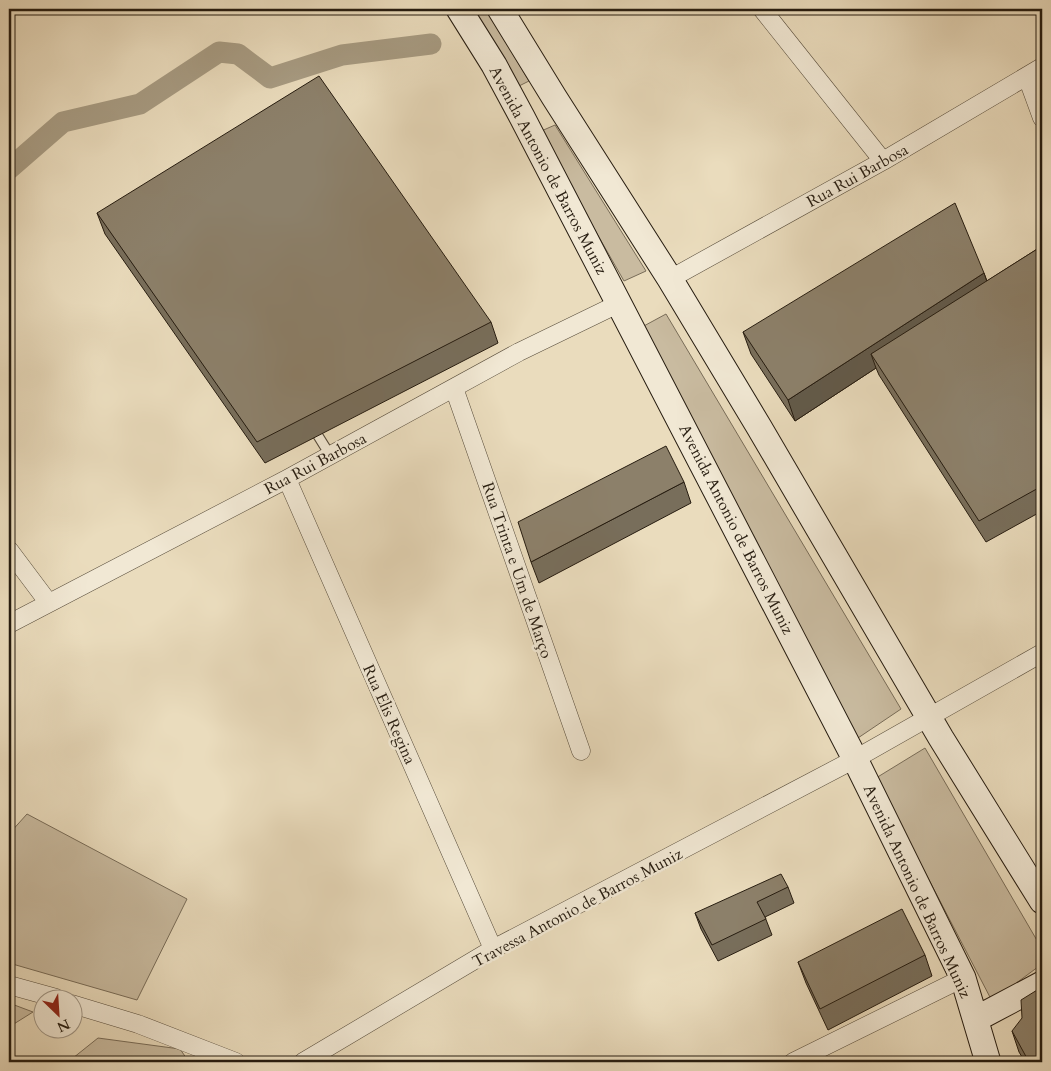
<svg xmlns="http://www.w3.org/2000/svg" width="1051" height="1071" font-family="Cardo,serif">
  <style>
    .green { fill: #c9bba0; stroke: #786c58 }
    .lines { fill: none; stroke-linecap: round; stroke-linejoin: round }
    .canal { stroke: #a79b82; stroke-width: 21 }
    .lane-casing { stroke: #574c3b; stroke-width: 11 }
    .street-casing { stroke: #574c3b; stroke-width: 19 }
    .secondary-casing { stroke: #261c10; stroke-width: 27 }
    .lane { stroke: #f1e8d4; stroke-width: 9 }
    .street { stroke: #f1e8d4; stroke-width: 18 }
    .secondary { stroke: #f1e8d4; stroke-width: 25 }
    .wall { fill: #786e5b; stroke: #261c10 }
    .shaded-wall { fill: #625a4a; stroke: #261c10 }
    .building { fill: #8c806a; stroke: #261c10 }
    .labels { text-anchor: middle; stroke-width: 5; stroke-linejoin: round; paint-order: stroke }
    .street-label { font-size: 16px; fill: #261c10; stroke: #f1e8d4 }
  </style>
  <rect width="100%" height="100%" fill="#eadcbd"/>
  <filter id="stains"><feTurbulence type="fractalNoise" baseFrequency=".004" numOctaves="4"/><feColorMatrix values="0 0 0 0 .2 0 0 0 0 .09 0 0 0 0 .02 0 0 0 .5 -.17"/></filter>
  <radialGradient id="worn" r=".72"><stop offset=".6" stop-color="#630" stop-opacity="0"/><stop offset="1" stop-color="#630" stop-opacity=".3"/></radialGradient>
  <path class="green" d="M 468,9 L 486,9 L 529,81 L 517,87 Z
    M 555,125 L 646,271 L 624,281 L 539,132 Z
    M 666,314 L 901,709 L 855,740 L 642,327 Z
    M 925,748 L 1042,949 L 1042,964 L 992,1001 L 876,778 Z
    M 27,814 L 187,899 L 137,1000 L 9,963 L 9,834 Z
    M 9,1003 L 33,1012 L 9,1027 Z
    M 98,1038 L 180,1049 L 189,1062 L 68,1062 Z"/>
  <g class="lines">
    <path class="canal" d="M 9,169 L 63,122 L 140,104 L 219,52 L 238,54 L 270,78 L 342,55 L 431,44"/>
    <g class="lane-casing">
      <path id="lane" d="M 312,426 L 330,455"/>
    </g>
    <g class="street-casing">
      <path id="street" d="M 762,9 L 883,161
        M 1027,77 L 1042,118
        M 670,279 L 883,161 L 1042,67
        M 454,388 L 581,751
        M 287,479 L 493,949
        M 9,550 L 48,602
        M 9,624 L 287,479 L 519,352 L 620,303
        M 9,985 L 56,998
        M 72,1004 L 138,1024 L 236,1062
        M 303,1062 L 493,949 L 855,759 L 1042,653
        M 793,1062 L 963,978"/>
    </g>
    <g class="secondary-casing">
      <path id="secondary" d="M 459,9 L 494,65 L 522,117 L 855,759 L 963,978 L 988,1062
        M 500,9 L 554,97 L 670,279 L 759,427 L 941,738 L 1042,901
        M 976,1019 L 1042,984"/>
    </g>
    <use href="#lane" class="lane"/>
    <use href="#street" class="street"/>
    <use href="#secondary" class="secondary"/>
  </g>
  <path class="wall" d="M 97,213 L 491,322 L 498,343 L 265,463 L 105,234 Z
    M 1042,246 L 1042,511 L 986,542 L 879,375 L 876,368 L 795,421 L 751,354 L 743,332 L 984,273 L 987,281 Z
    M 684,482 L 691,503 L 539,583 L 531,562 Z
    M 788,887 L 794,903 L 765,917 L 772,935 L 718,961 L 701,929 L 695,913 Z
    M 925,955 L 932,976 L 828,1030 L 806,983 L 798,962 Z
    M 1012,1031 L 1042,1062 L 1025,1062 L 1019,1052 Z"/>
  <path class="shaded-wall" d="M 984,273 L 991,294 L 871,354 L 876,368 L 795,421 L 788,400 Z"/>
  <path class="building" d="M 319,76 L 491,322 L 257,442 L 97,213 Z
    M 955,203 L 984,273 L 788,400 L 743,332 Z
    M 1042,246 L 1042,486 L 979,521 L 871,354 Z
    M 666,446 L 684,482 L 531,562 L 518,522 Z
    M 781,874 L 788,887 L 757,902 L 766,919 L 712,945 L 695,913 Z
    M 902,909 L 925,955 L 820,1009 L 798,962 Z
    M 1042,987 L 1042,1062 L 1029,1062 L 1012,1031 L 1022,1018 L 1021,1000 Z"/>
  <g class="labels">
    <g class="street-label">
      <text transform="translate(549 170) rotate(62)" y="6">Avenida Antonio de Barros Muniz</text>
      <text transform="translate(857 175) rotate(-29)" y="6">Rua Rui Barbosa</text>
      <text transform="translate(315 463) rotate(-28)" y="6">Rua Rui Barbosa</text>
      <text transform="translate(737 529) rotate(63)" y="6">Avenida Antonio de Barros Muniz</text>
      <text transform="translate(518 570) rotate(71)" y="6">Rua Trinta e Um de Março</text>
      <text transform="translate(390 714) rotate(66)" y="6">Rua Elis Regina</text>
      <text transform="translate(918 891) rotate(65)" y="6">Avenida Antonio de Barros Muniz</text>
      <text transform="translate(577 907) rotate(-28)" y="6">Travessa Antonio de Barros Muniz</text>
    </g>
  </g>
  <rect width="1051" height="1071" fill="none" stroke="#eadcbd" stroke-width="30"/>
  <rect x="10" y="10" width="1031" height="1051" fill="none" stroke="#261c10" stroke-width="2.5"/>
  <rect x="15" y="15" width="1021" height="1041" fill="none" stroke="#261c10"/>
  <g transform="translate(58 1014) rotate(155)"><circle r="24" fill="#f1e8d4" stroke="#a09686"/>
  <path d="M0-4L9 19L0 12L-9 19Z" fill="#8f2418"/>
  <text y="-8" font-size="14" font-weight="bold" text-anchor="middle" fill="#261c10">N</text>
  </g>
  <rect width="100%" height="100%" filter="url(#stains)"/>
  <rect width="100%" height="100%" fill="url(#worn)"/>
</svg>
